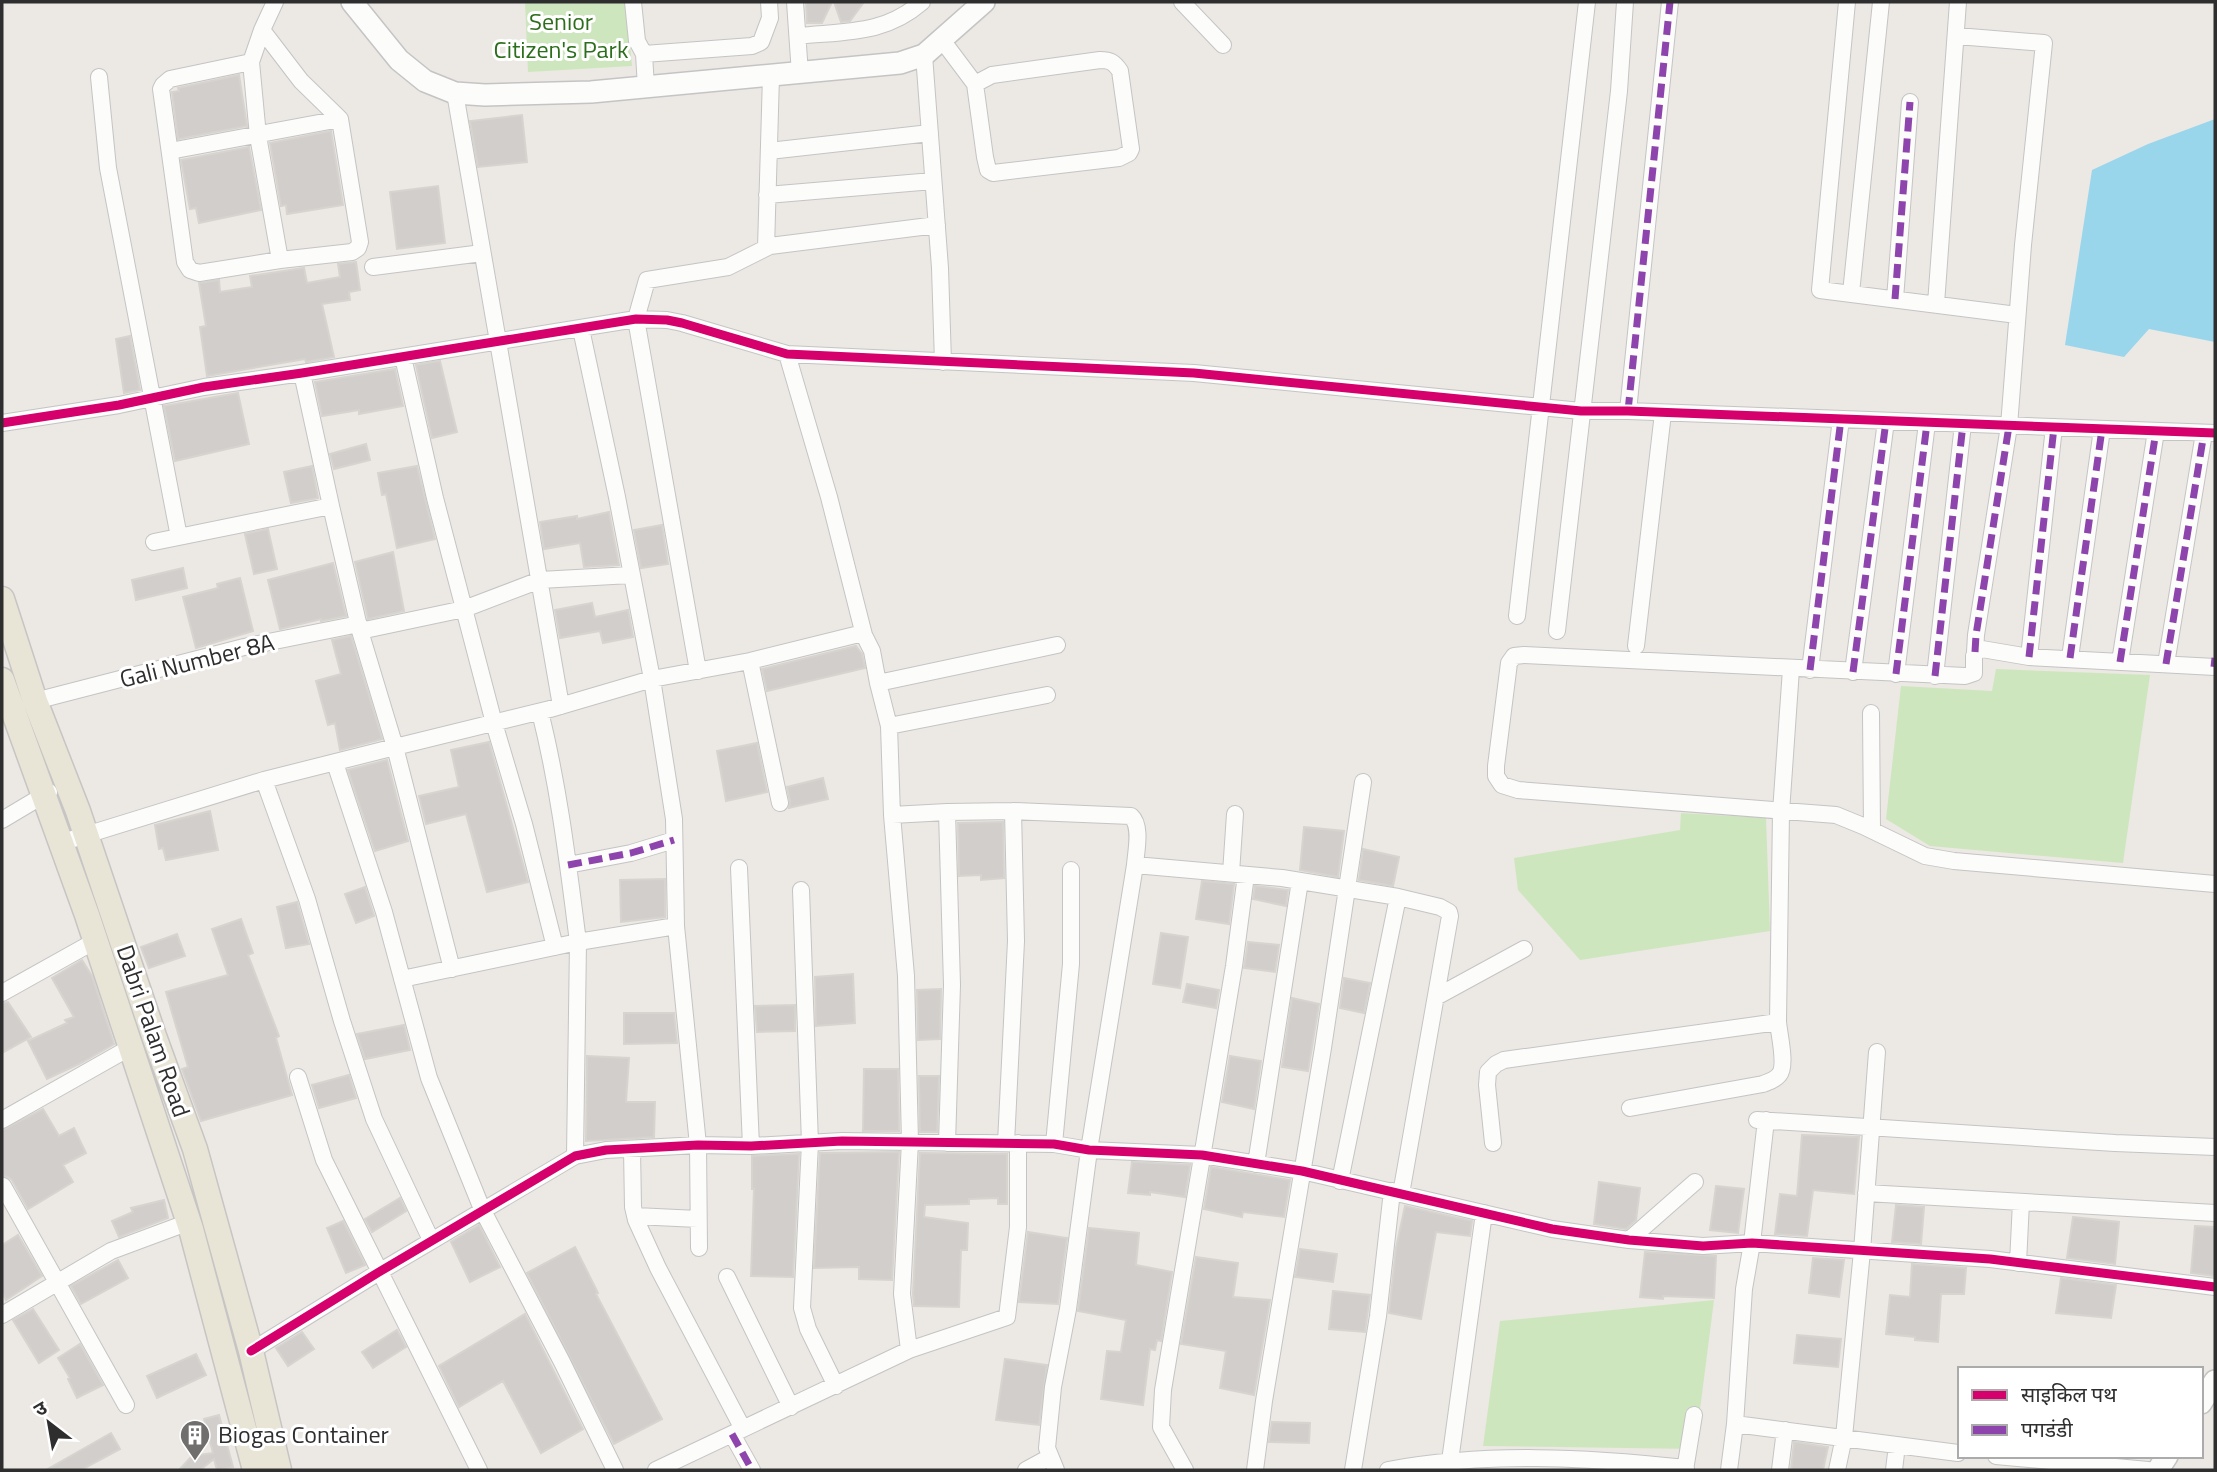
<svg xmlns="http://www.w3.org/2000/svg" width="2217" height="1472" font-family="'Titillium Web','Noto Sans Devanagari',sans-serif">
  <style>
    .green { fill: #cee6be }
    .water { fill: #99d6ec }
    .building { fill: #d1cecb; stroke: #d7d4d0; stroke-width: 2 }
    .lines { fill: none; stroke-linecap: round; stroke-linejoin: round }
    .street-casing { stroke: #c5c4c5; stroke-width: 18 }
    .secondary-casing { stroke: #c5c4c5; stroke-width: 24 }
    .primary-casing { stroke: #c6c5c4; stroke-width: 27 }
    .street { stroke: #fcfcfb; stroke-width: 16 }
    .secondary { stroke: #fcfcfb; stroke-width: 21 }
    .primary { stroke: #e8e4d6; stroke-width: 24 }
    .quiet { stroke: #8e44ad; stroke-width: 7; stroke-dasharray: 14 7; stroke-linecap: butt }
    .cycleway-casing { stroke: #fff; stroke-width: 13 }
    .cycleway { stroke: #d6006c; stroke-width: 9 }
    .labels { text-anchor: middle; stroke-width: 6; stroke-linejoin: round; paint-order: stroke }
    .park-label { font-size: 24px; fill: #2c6e1b; stroke: #fff }
    .street-label { font-size: 24px; fill: #2e2e2e; stroke: #fff }
    .poi-label { font-size: 24px; fill: #2e2e2e; stroke: #fff; text-anchor: start }
  </style>
  <rect width="100%" height="100%" fill="#ece8e4"/>
  <path class="green" d="M 525,2 L 626,2 L 632,66 L 528,72 Z
    M 1996,669 L 2150,675 L 2123,863 L 1930,846 L 1886,819 L 1901,686 L 1992,691 Z
    M 1681,813 L 1766,818 L 1770,931 L 1580,960 L 1518,890 L 1514,858 L 1680,830 Z
    M 1714,1300 L 1695,1449 L 1483,1446 L 1500,1321 Z"/>
  <path class="water" d="M 2215,119 L 2215,342 L 2149,329 L 2124,357 L 2065,345 L 2092,170 L 2148,144 Z"/>
  <path class="building" d="M 806,2 L 832,2 L 822,23 L 807,23 Z
    M 834,2 L 864,2 L 850,21 L 841,22 Z
    M 239,75 L 247,126 L 178,139 L 172,92 L 179,91 L 178,88 Z
    M 522,115 L 527,162 L 478,167 L 470,121 Z
    M 331,131 L 343,205 L 287,214 L 286,205 L 281,206 L 270,143 Z
    M 249,147 L 261,210 L 199,223 L 196,208 L 190,209 L 181,160 Z
    M 438,186 L 445,243 L 397,249 L 390,192 Z
    M 356,262 L 360,290 L 349,292 L 350,300 L 322,304 L 334,357 L 306,362 L 305,359 L 207,376 L 200,327 L 206,326 L 199,283 L 219,280 L 220,292 L 252,287 L 250,276 L 304,268 L 307,283 L 340,277 L 338,264 Z
    M 130,336 L 140,390 L 124,393 L 116,339 Z
    M 440,361 L 457,432 L 432,438 L 416,365 Z
    M 395,369 L 403,406 L 359,414 L 359,410 L 322,416 L 315,382 Z
    M 238,393 L 249,444 L 175,461 L 164,406 Z
    M 366,444 L 370,460 L 334,469 L 330,454 Z
    M 312,466 L 318,498 L 291,503 L 284,472 Z
    M 417,466 L 435,539 L 397,548 L 386,494 L 382,495 L 378,473 Z
    M 609,512 L 619,565 L 584,567 L 580,543 L 544,549 L 540,522 L 577,516 L 577,519 Z
    M 662,525 L 668,564 L 641,568 L 634,530 Z
    M 268,529 L 277,569 L 254,574 L 245,534 Z
    M 393,552 L 404,611 L 368,619 L 355,562 Z
    M 333,563 L 346,616 L 321,621 L 321,619 L 280,629 L 268,580 Z
    M 183,568 L 187,588 L 136,600 L 132,580 Z
    M 240,578 L 253,631 L 196,648 L 183,597 L 218,588 L 217,584 Z
    M 592,603 L 595,617 L 628,610 L 633,637 L 603,643 L 600,631 L 560,638 L 555,610 Z
    M 351,636 L 382,739 L 340,750 L 335,723 L 328,725 L 316,681 L 341,674 L 332,640 Z
    M 856,646 L 862,654 L 865,668 L 767,691 L 762,669 Z
    M 489,742 L 528,882 L 487,892 L 466,814 L 426,824 L 419,796 L 459,787 L 451,750 Z
    M 757,743 L 767,792 L 726,801 L 717,751 Z
    M 387,760 L 408,841 L 375,851 L 348,770 Z
    M 823,778 L 828,799 L 789,808 L 790,801 L 787,787 Z
    M 210,811 L 218,850 L 166,860 L 163,848 L 159,849 L 155,825 Z
    M 1003,822 L 1004,878 L 981,880 L 981,875 L 959,876 L 958,823 Z
    M 1304,827 L 1344,831 L 1338,877 L 1300,870 Z
    M 1363,849 L 1399,857 L 1393,886 L 1359,880 Z
    M 665,879 L 665,917 L 621,922 L 620,880 Z
    M 1202,881 L 1234,884 L 1229,924 L 1196,919 Z
    M 1255,886 L 1288,890 L 1286,906 L 1253,899 Z
    M 365,887 L 374,916 L 356,923 L 345,894 Z
    M 297,902 L 309,944 L 286,948 L 277,907 Z
    M 241,919 L 253,953 L 248,955 L 279,1036 L 276,1038 L 292,1095 L 201,1121 L 182,1069 L 188,1067 L 166,992 L 228,975 L 212,929 Z
    M 1161,933 L 1188,937 L 1180,988 L 1153,984 Z
    M 177,934 L 185,956 L 149,968 L 141,947 Z
    M 1248,942 L 1279,945 L 1275,972 L 1244,968 Z
    M 82,960 L 92,976 L 114,1044 L 81,1063 L 47,1079 L 28,1041 L 67,1023 L 65,1020 L 74,1017 L 52,978 Z
    M 853,974 L 855,1023 L 816,1026 L 815,977 Z
    M 1344,978 L 1370,983 L 1364,1013 L 1340,1008 Z
    M 1187,984 L 1219,990 L 1216,1008 L 1183,1002 Z
    M 941,989 L 940,1039 L 918,1040 L 917,990 Z
    M 1292,998 L 1319,1004 L 1308,1071 L 1282,1067 Z
    M 8,1002 L 31,1037 L 2,1053 L 2,1003 Z
    M 795,1005 L 795,1031 L 757,1032 L 755,1006 Z
    M 624,1013 L 674,1013 L 677,1043 L 624,1044 Z
    M 404,1025 L 410,1050 L 365,1059 L 357,1034 Z
    M 587,1056 L 629,1058 L 626,1102 L 655,1102 L 654,1137 L 586,1141 Z
    M 1230,1056 L 1261,1061 L 1254,1109 L 1222,1102 Z
    M 864,1069 L 898,1069 L 899,1131 L 863,1131 Z
    M 349,1075 L 356,1098 L 319,1108 L 312,1085 Z
    M 919,1076 L 939,1076 L 937,1132 L 920,1132 Z
    M 43,1109 L 59,1136 L 74,1128 L 86,1153 L 63,1165 L 73,1182 L 28,1209 L 12,1180 L 8,1177 L 2,1176 L 2,1130 Z
    M 1802,1135 L 1859,1137 L 1854,1194 L 1813,1190 L 1807,1236 L 1775,1234 L 1780,1194 L 1797,1196 Z
    M 899,1152 L 892,1280 L 859,1279 L 859,1267 L 814,1268 L 820,1153 Z
    M 920,1153 L 1007,1154 L 1007,1204 L 998,1204 L 998,1198 L 969,1199 L 969,1204 L 925,1205 L 924,1217 L 968,1223 L 967,1250 L 961,1250 L 959,1307 L 914,1306 L 913,1294 Z
    M 799,1154 L 793,1277 L 751,1276 L 754,1189 L 752,1189 L 752,1156 Z
    M 1132,1162 L 1190,1165 L 1185,1197 L 1150,1192 L 1150,1195 L 1128,1193 Z
    M 1211,1167 L 1290,1180 L 1284,1217 L 1243,1212 L 1242,1217 L 1204,1209 Z
    M 1599,1182 L 1640,1188 L 1636,1220 L 1626,1229 L 1594,1224 Z
    M 1716,1186 L 1744,1189 L 1738,1233 L 1710,1230 Z
    M 400,1198 L 406,1211 L 372,1232 L 365,1219 Z
    M 164,1200 L 168,1218 L 119,1237 L 112,1221 L 133,1212 L 131,1208 Z
    M 1896,1205 L 1924,1207 L 1921,1244 L 1892,1242 Z
    M 1405,1206 L 1472,1221 L 1470,1236 L 1436,1232 L 1421,1319 L 1389,1313 L 1396,1248 Z
    M 2073,1217 L 2119,1222 L 2115,1264 L 2067,1258 Z
    M 343,1221 L 365,1265 L 346,1273 L 327,1228 Z
    M 479,1225 L 500,1267 L 470,1282 L 451,1242 Z
    M 2195,1226 L 2215,1227 L 2215,1276 L 2191,1273 Z
    M 1089,1228 L 1139,1233 L 1136,1265 L 1172,1272 L 1161,1341 L 1157,1340 L 1155,1350 L 1150,1349 L 1143,1405 L 1101,1399 L 1107,1351 L 1121,1352 L 1126,1320 L 1078,1311 Z
    M 1028,1232 L 1067,1238 L 1058,1304 L 1019,1302 Z
    M 18,1235 L 42,1276 L 6,1300 L 2,1292 L 2,1245 Z
    M 575,1247 L 598,1293 L 596,1294 L 662,1419 L 614,1444 L 527,1273 Z
    M 1300,1249 L 1337,1254 L 1333,1282 L 1295,1277 Z
    M 1645,1252 L 1716,1256 L 1714,1298 L 1663,1296 L 1663,1299 L 1640,1297 Z
    M 1196,1257 L 1238,1263 L 1233,1297 L 1270,1300 L 1254,1395 L 1220,1388 L 1226,1351 L 1181,1344 Z
    M 1813,1258 L 1844,1260 L 1839,1297 L 1809,1293 Z
    M 118,1260 L 128,1278 L 81,1304 L 71,1286 Z
    M 1912,1264 L 1966,1268 L 1964,1294 L 1941,1294 L 1938,1342 L 1915,1340 L 1915,1337 L 1886,1334 L 1890,1295 L 1910,1297 Z
    M 2061,1278 L 2116,1285 L 2111,1318 L 2056,1313 Z
    M 1333,1291 L 1370,1295 L 1365,1332 L 1329,1329 Z
    M 33,1309 L 59,1350 L 39,1363 L 13,1320 Z
    M 525,1314 L 583,1429 L 541,1453 L 503,1381 L 459,1407 L 439,1366 Z
    M 397,1330 L 406,1347 L 373,1368 L 362,1352 Z
    M 302,1332 L 314,1349 L 288,1366 L 276,1348 Z
    M 1797,1335 L 1841,1339 L 1838,1367 L 1794,1363 Z
    M 80,1344 L 103,1385 L 77,1398 L 68,1379 L 70,1378 L 58,1358 Z
    M 196,1354 L 206,1375 L 157,1398 L 147,1376 Z
    M 1005,1359 L 1047,1365 L 1039,1425 L 996,1420 Z
    M 219,1415 L 233,1467 L 217,1470 L 214,1459 L 200,1470 L 179,1470 L 192,1456 L 213,1453 L 204,1419 Z
    M 1272,1422 L 1310,1423 L 1309,1443 L 1269,1442 Z
    M 111,1433 L 120,1449 L 81,1470 L 46,1470 Z
    M 1794,1442 L 1828,1447 L 1823,1470 L 1791,1470 Z"/>
  <g class="lines">
    <g class="street-casing">
      <path id="street" d="M 275,2 L 262,30 L 251,62 L 258,136 L 280,260
        M 633,2 L 637,41 L 644,54
        M 795,2 L 800,74
        M 1182,2 L 1223,45
        M 1847,2 L 1820,290 L 2017,315
        M 798,36 C 846,31 884,35 922,2
        M 1957,36 L 2044,43 L 2023,245 L 2009,426 L 1976,635 L 1975,652
        M 942,40 L 975,84 L 992,75 L 1100,60 C 1110,60 1114,62 1120,71 L 1131,149 L 1129,153 L 1119,158 L 993,173 L 988,170 L 985,157 L 975,84
        M 924,55 L 940,268 L 943,362
        M 251,62 L 170,79 L 163,85 L 161,89 L 185,262 L 190,270 L 199,273 L 280,260 L 352,252 L 358,248 L 360,242 L 340,119 L 301,81 L 262,30
        M 99,77 L 108,168 L 179,537
        M 646,87 L 644,54 L 752,46 L 761,42 L 770,18 L 769,2
        M 455,93 L 561,706
        M 170,151 L 340,119
        M 769,151 L 930,133
        M 767,195 L 933,181
        M 766,248 L 771,76
        M 373,267 L 482,253
        M 1851,293 L 1881,2
        M 1895,299 L 1910,102
        M 1936,304 L 1958,2
        M 581,329 L 617,497 L 652,679 L 674,819 L 676,926 L 698,1145 L 699,1248
        M 787,354 L 829,497 L 864,635
        M 403,357 L 435,498 L 494,723 L 524,824 L 555,947
        M 1628,411 L 1670,2
        M 2,423 L 119,405 L 204,387 L 302,373 L 636,319 L 667,320 L 682,323 L 787,354 L 1194,373 L 1581,411 L 1628,411 L 2215,433
        M 154,542 L 331,506 L 302,373
        M 1517,616 L 1587,2
        M 360,631 L 464,609 L 540,580 L 631,575
        M 1557,631 L 1619,91 L 1625,2
        M 1636,646 L 1663,413
        M 2029,657 L 2054,427
        M 2070,658 L 2102,429
        M 750,661 L 780,803
        M 2120,662 L 2156,431
        M 2166,664 L 2204,433
        M 2215,667 L 2029,657 L 1982,649 L 1978,650 L 1974,656 L 1974,673 L 1965,676 L 1524,655 L 1514,656 L 1509,663 L 1496,766 L 1496,776 L 1502,785 L 1518,790 L 1836,815 L 1863,826 L 1925,856 L 1954,861 L 2215,884
        M 1810,670 L 1841,419
        M 698,671 L 636,319 L 647,280 L 728,267 L 770,246 L 937,225
        M 1853,672 L 1886,421
        M 1896,674 L 1927,423
        M 1935,676 L 1963,424
        M 878,683 L 1057,645
        M 35,701 L 244,647 L 359,624
        M 540,712 C 559,787 568,864 578,942 L 676,926
        M 1871,713 L 1872,830
        M 889,726 L 1047,695
        M 335,763 L 384,912 L 429,1078 L 482,1209 L 562,1362 L 615,1470
        M 264,780 L 307,899 L 342,1021 L 374,1119 L 431,1240
        M 947,812 L 952,985 L 947,1143
        M 2,820 L 49,792
        M 60,843 L 264,780 L 395,747 L 360,631 L 331,506
        M 568,865 L 631,853 L 674,840
        M 739,868 L 751,1146
        M 1231,873 L 1235,814
        M 801,890 L 810,1143 L 802,1308 L 808,1329 L 836,1386
        M 452,969 L 395,747 L 550,709 L 652,679 L 750,661 L 855,635 L 864,635 L 872,651 L 878,683 L 889,726 L 892,815
        M 402,979 L 578,942 L 575,1156
        M 2,993 L 95,941
        M 1436,997 L 1524,949
        M 298,1077 L 324,1160 L 479,1470
        M 1630,1108 L 1763,1084 C 1768,1082 1775,1080 1779,1075 C 1787,1066 1779,1034 1778,1022
        M 2,1120 L 131,1047
        M 1757,1120 L 2115,1143 L 2215,1147
        M 1766,1120 L 1752,1243 L 1744,1289 L 1735,1424 L 1958,1453
        M 1006,1143 L 1016,941 L 1013,811
        M 1493,1143 L 1487,1085 L 1488,1072 L 1496,1064 L 1504,1060 L 1778,1022 L 1781,812 L 1791,669
        M 1054,1144 L 1071,964 L 1071,870
        M 632,1149 L 633,1207 L 636,1220 L 658,1268 L 743,1429
        M 1256,1164 L 1300,881
        M 1340,1181 L 1398,897
        M 3,1186 L 126,1405
        M 1866,1193 L 2215,1213
        M 635,1216 L 698,1219
        M 1629,1240 L 1695,1182
        M 2018,1263 L 2021,1202
        M 727,1277 L 791,1407
        M 2,1315 L 111,1251 L 189,1222
        M 909,1350 L 902,1294 L 910,1142 L 906,976 L 892,815 L 947,812 L 1013,811 L 1131,816 C 1142,826 1136,851 1135,865
        M 251,1351 L 379,1272 L 575,1156 L 606,1150 L 698,1145 L 751,1146 L 842,1141 L 1054,1144 L 1089,1150 L 1202,1155 L 1302,1171 L 1552,1229 L 1629,1240 L 1703,1246 L 1752,1243 L 1990,1259 L 2215,1287
        M 732,1434 L 752,1470
        M 1996,1456 L 2148,1470
        M 1450,1461 L 1484,1213
        M 656,1470 L 909,1350 L 1007,1317 L 1018,1227 L 1018,1143
        M 1026,1470 L 1050,1457
        M 1056,1470 L 1047,1448 L 1053,1387 L 1068,1309 L 1089,1150 L 1135,865 L 1282,878 L 1398,897 L 1440,907 L 1449,912 L 1450,916 L 1401,1194
        M 1185,1470 L 1161,1427 L 1163,1390 L 1234,966 L 1246,875
        M 1255,1470 L 1264,1401 L 1323,1048 L 1363,782
        M 1353,1470 L 1378,1316 L 1392,1191
        M 1388,1470 C 1487,1452 1586,1457 1686,1468
        M 1685,1470 L 1694,1415
        M 1729,1470 L 1735,1424
        M 1780,1470 L 1785,1430
        M 1837,1470 L 1844,1437 L 1862,1251 L 1877,1052
        M 1894,1470 L 1897,1445"/>
    </g>
    <g class="secondary-casing">
      <path id="secondary" d="M 352,2 L 399,60 L 425,81 L 455,93 L 485,95 L 591,92 L 900,63 L 924,55 L 984,2
        M 2201,1403 L 2215,1381
        M 2158,1470 L 2167,1456"/>
    </g>
    <g class="primary-casing">
      <path id="primary" d="M 2,599 L 35,701 L 78,811 L 154,1036 L 195,1149 L 251,1351 L 279,1470
        M 2,680 L 87,915 L 191,1229 L 255,1470"/>
    </g>
    <use href="#street" class="street"/>
    <use href="#secondary" class="secondary"/>
    <use href="#primary" class="primary"/>
    <path class="quiet" d="M 1895,299 L 1910,102
      M 1628,411 L 1670,2
      M 1975,652 L 1976,635 L 2009,426
      M 2029,657 L 2054,427
      M 2070,658 L 2102,429
      M 2120,662 L 2156,431
      M 2166,664 L 2204,433
      M 2214,667 L 2215,658
      M 1810,670 L 1841,419
      M 1853,672 L 1886,421
      M 1896,674 L 1927,423
      M 1935,676 L 1963,424
      M 568,865 L 631,853 L 674,840
      M 732,1434 L 752,1470"/>
    <g class="cycleway-casing">
      <path id="cycleway" d="M 2,423 L 119,405 L 204,387 L 302,373 L 636,319 L 667,320 L 682,323 L 787,354 L 1194,373 L 1581,411 L 1628,411 L 2215,433
        M 251,1351 L 379,1272 L 575,1156 L 606,1150 L 698,1145 L 751,1146 L 842,1141 L 1054,1144 L 1089,1150 L 1202,1155 L 1302,1171 L 1552,1229 L 1629,1240 L 1703,1246 L 1752,1243 L 1990,1259 L 2215,1287"/>
    </g>
    <use href="#cycleway" class="cycleway"/>
  </g>
  <defs>
    <g id="building-pin" transform="scale(1.575)"><path d="M0 17L-7.5 6A9.5 9.5 0 1 1 7.5 6Z" fill="#706f6e" stroke="#fff"/><path d="M-4-6H4V6H1V3H-1V6H-4ZM-2.5-4.3h1.7v1.8h-1.7ZM.8-4.3h1.7v1.8H.8ZM-2.5-1h1.7V.8h-1.7ZM.8-1h1.7V.8H.8Z" fill="#fff"/></g>
  </defs>
  <g fill-rule="evenodd">
    <use href="#building-pin" x="195" y="1435"/>
  </g>
  <g class="labels">
    <g class="park-label">
      <text x="561" y="30">Senior<tspan x="561" dy="28">Citizen's Park</tspan></text>
    </g>
    <g class="street-label">
      <text transform="translate(197 661) rotate(-14)" y="8">Gali Number 8A</text>
      <text transform="translate(153 1031) rotate(71)" y="8">Dabri Palam Road</text>
    </g>
    <g class="poi-label">
      <text x="218" y="1443">Biogas Container</text>
    </g>
  </g>
  <rect width="2217" height="1472" fill="none" stroke="#2e2e2e" stroke-width="7"/>
  <rect x="1958" y="1367" width="245" height="91" fill="#ffffff" stroke="#ababab" stroke-width="2"/>
  <rect x="1972" y="1390" width="35" height="10" fill="#d6006c" stroke="#ababab" stroke-width="2"/>
  <text x="2021" y="1402" font-size="21" fill="#2e2e2e">साइकिल पथ</text>
  <rect x="1972" y="1425" width="35" height="10" fill="#8e44ad" stroke="#ababab" stroke-width="2"/>
  <text x="2021" y="1437" font-size="21" fill="#2e2e2e">पगडंडी</text>
  <g transform="translate(49 1423) rotate(329)" stroke="#ffffff" stroke-width="5" paint-order="stroke">
  <path d="M0-5L12 26L0 18L-12 26Z" fill="#2e2e2e"/>
  <text y="-10" font-size="19" font-weight="bold" text-anchor="middle" fill="#2e2e2e">उ</text>
  </g>
</svg>
